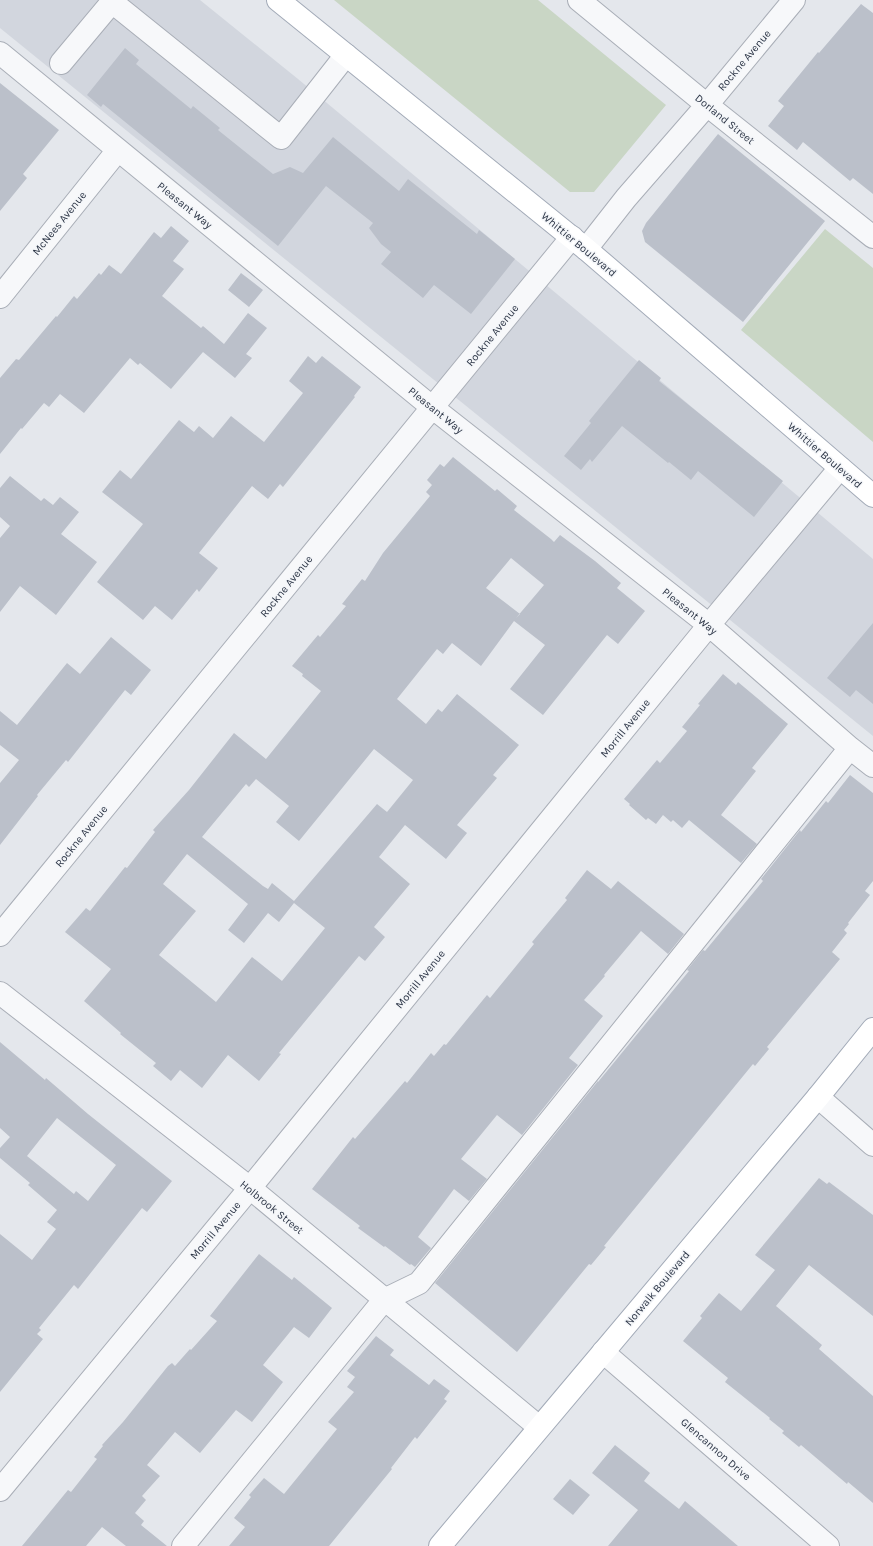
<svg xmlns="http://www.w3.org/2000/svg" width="873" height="1546" font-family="Karla,sans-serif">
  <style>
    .built { fill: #d2d6de }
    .green { fill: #c9d6c5 }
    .building { fill: #bbc0ca; fill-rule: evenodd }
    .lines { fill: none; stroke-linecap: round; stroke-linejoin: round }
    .minor-casing { stroke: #a9aeb7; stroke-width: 24 }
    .major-casing { stroke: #a3abb8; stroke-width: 24 }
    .minor { stroke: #f7f8fa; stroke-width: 22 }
    .major { stroke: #fff; stroke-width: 22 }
    .labels { text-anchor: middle; stroke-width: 3; stroke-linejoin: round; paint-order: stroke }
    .street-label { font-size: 11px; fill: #2b3445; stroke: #f4f6f9 }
  </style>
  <rect width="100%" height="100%" fill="#e4e7ec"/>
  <path class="built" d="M 0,0 L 200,0 L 298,79 L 569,304 L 873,559 L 873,736 L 0,28 Z"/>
  <path class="green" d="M 334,0 L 538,0 L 666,105 L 594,192 L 570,192 Z
    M 825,229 L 873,268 L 873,442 L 741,330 Z"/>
  <path class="building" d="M 861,4 L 873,13 L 873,194 L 853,178 L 850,181 L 803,142 L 797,150 L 768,126 L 784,106 L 778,101 L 818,52 L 819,53 Z
    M 125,48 L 139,60 L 136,64 L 191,109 L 193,106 L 220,128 L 218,130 L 273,174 L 290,167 L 303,173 L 333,137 L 399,191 L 408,179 L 477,234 L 479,230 L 515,259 L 471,314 L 434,285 L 423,298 L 381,264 L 391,252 L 381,244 L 369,228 L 373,223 L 326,186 L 278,246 L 103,104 L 101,107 L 87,95 Z
    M 0,83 L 59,130 L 23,174 L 27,178 L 0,211 Z
    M 718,134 L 825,221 L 743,322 L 645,242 L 642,231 L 646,223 Z
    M 171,226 L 189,241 L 173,261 L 184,269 L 162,296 L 201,328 L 203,326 L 224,344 L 248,313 L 267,328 L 246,354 L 252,358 L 235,378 L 203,352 L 171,389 L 140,363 L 138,365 L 130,358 L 84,413 L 60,394 L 49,407 L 44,403 L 22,429 L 21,428 L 0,454 L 0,378 L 16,359 L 19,360 L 56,316 L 57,317 L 74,296 L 77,299 L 99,273 L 101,275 L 109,265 L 121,274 L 154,232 L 161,238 Z
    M 241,273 L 263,290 L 249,307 L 228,290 Z
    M 308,356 L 316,363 L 322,356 L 361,387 L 354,396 L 355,397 L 283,487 L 280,484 L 268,499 L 252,486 L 199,553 L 218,568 L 199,592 L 197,589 L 172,620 L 155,606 L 143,620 L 97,582 L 143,524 L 102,492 L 120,470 L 131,479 L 179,420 L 194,432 L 199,426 L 213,438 L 231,416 L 264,442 L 303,393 L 289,381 Z
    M 639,360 L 661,378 L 659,381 L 783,481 L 754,517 L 698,471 L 691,480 L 669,462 L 668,463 L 622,426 L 592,462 L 590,459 L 581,470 L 564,456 L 591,423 L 589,421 Z
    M 453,457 L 495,491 L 497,489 L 517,506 L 514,510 L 551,539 L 554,542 L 560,535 L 595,561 L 621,583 L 617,588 L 645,611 L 618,644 L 607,635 L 543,715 L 510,689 L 545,645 L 514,621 L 481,666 L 452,643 L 443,654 L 437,649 L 397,699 L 426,724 L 438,709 L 442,712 L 457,694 L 519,745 L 493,775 L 497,778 L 457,825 L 467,833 L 446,859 L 405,825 L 379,857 L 410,884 L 374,927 L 385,937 L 365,961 L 359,956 L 279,1053 L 281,1054 L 259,1081 L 228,1055 L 202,1088 L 180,1070 L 171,1081 L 153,1066 L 156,1063 L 120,1034 L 121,1033 L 84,1001 L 111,969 L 65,932 L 86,908 L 90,911 L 125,867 L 127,868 L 155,832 L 153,830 L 189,790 L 234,733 L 266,759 L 321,691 L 302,676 L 303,674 L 292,666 L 318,635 L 320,637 L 346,606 L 342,604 L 362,579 L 365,581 L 383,553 L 430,496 L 426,492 L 432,485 L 427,480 L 440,464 L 444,467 ZM 511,558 L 544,585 L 516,618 L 520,614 L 486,588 ZM 374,749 L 413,780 L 387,812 L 377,804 L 294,901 L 272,883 L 268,889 L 263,886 L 202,837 L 246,784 L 249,787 L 256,779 L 289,806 L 276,822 L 299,841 ZM 187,854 L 248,904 L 228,930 L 244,943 L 268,913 L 279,922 L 294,903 L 325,928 L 282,981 L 252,957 L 216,1002 L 159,955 L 196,911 L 163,884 Z
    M 10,476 L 41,501 L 44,498 L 53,505 L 60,497 L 79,512 L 61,534 L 97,562 L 56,615 L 20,586 L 0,612 L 0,538 L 10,526 L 0,517 L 0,488 Z
    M 873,623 L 873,704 L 856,690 L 850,697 L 827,678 Z
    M 111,637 L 151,670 L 131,695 L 125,690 L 68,762 L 66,760 L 37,795 L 38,796 L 0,845 L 0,783 L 19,760 L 0,745 L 0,711 L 17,725 L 67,663 L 80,674 Z
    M 723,674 L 736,685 L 738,682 L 788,724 L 752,768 L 756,771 L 721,815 L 757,844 L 741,863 L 689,820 L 682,828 L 673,820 L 671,822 L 663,815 L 656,824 L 648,818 L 646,820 L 629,805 L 630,804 L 624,799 L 657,760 L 660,763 L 687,731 L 682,727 L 700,705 L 698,704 Z
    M 850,775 L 873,793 L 873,881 L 865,891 L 870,895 L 848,923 L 849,924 L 844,930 L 847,933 L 832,952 L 840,959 L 767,1047 L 769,1049 L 755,1066 L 753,1064 L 604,1246 L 606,1247 L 591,1265 L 589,1264 L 517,1352 L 435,1283 L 598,1081 L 598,1082 L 689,971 L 687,970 L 703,950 L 705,951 L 763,881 L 761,879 L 800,830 L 801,832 L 826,801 L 828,803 Z
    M 587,870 L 611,889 L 618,881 L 684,934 L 668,954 L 641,931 L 604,975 L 605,976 L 584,1000 L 603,1016 L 569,1058 L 578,1065 L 522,1135 L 497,1115 L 461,1159 L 487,1179 L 469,1201 L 454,1189 L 418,1237 L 431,1248 L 415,1267 L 411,1264 L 410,1265 L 385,1246 L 384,1247 L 358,1228 L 360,1226 L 312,1189 L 353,1137 L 355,1139 L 405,1081 L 407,1083 L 431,1053 L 434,1056 L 444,1044 L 446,1045 L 487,995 L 490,998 L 534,944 L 532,942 L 567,900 L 565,898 Z
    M 0,1042 L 45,1080 L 46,1078 L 88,1114 L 172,1181 L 147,1212 L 142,1208 L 78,1289 L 74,1285 L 39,1328 L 41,1330 L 37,1334 L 43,1339 L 0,1392 L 0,1234 L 32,1260 L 56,1229 L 47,1222 L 57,1210 L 28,1185 L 30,1183 L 0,1158 L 0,1148 L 10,1137 L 0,1128 ZM 57,1118 L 116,1165 L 88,1201 L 76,1191 L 74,1194 L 27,1156 Z
    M 819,1178 L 827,1184 L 829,1182 L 873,1215 L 873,1316 L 809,1265 L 776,1306 L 822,1345 L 819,1349 L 873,1396 L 873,1503 L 848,1482 L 847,1484 L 801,1445 L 799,1447 L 782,1433 L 784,1431 L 769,1419 L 770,1418 L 725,1382 L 728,1378 L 683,1341 L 702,1318 L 700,1316 L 719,1293 L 741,1311 L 775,1270 L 755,1255 Z
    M 259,1254 L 292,1280 L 294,1277 L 332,1308 L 309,1338 L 294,1327 L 263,1365 L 283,1382 L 252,1422 L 236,1410 L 200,1453 L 175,1432 L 147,1465 L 160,1476 L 142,1496 L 146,1500 L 135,1513 L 144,1521 L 141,1525 L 167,1546 L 126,1546 L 102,1527 L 86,1546 L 22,1546 L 68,1490 L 71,1492 L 97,1459 L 94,1457 L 103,1446 L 102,1445 L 123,1422 L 168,1366 L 172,1363 L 175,1366 L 190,1349 L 191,1350 L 217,1321 L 210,1316 Z
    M 376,1336 L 394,1350 L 390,1355 L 429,1385 L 434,1379 L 450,1391 L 444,1399 L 447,1401 L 417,1439 L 415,1437 L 391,1468 L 392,1469 L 329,1546 L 229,1546 L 245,1527 L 234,1518 L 251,1497 L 249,1495 L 264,1478 L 284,1494 L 337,1429 L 328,1422 L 354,1392 L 347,1387 L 355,1377 L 347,1371 Z
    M 615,1445 L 650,1473 L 644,1481 L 679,1509 L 685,1501 L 738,1546 L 608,1546 L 638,1510 L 592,1473 Z
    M 570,1479 L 590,1495 L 573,1515 L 553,1499 Z"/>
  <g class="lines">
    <g class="minor-casing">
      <path id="minor" d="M 114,0 L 112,2 L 281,138 L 346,55
        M 579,0 L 707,105 L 873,237
        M 0,53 L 433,408 L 709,625 L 850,748 L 873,766
        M 61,63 L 112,2
        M 586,249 L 626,198 L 707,105 L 794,0
        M 0,297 L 118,150
        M 0,935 L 572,237
        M 0,993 L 250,1188 L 539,1427
        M 818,1097 L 873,1145
        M 603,1352 L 828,1546
        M 0,1490 L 250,1188 L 709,625 L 840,468
        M 183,1546 L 384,1300 L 419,1283 L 850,748"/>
    </g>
    <g class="major-casing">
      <path id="major" d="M 278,0 L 586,249 L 873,496
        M 440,1546 L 818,1097 L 873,1029"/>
    </g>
    <use href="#minor" class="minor"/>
    <use href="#major" class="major"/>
  </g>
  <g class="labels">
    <g class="street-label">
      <text transform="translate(744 60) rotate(-50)" y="4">Rockne Avenue</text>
      <text transform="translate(725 119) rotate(39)" y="4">Dorland Street</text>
      <text transform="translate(185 205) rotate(39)" y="4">Pleasant Way</text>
      <text transform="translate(59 223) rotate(-51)" y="4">McNees Avenue</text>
      <text transform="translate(579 244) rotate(40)" y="4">Whittier Boulevard</text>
      <text transform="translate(492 335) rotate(-51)" y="4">Rockne Avenue</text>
      <text transform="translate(436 410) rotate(39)" y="4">Pleasant Way</text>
      <text transform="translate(825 455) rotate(41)" y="4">Whittier Boulevard</text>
      <text transform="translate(286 586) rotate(-51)" y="4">Rockne Avenue</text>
      <text transform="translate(690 611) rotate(39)" y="4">Pleasant Way</text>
      <text transform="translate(625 728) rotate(-51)" y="4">Morrill Avenue</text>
      <text transform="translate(81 836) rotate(-51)" y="4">Rockne Avenue</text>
      <text transform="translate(420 979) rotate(-51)" y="4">Morrill Avenue</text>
      <text transform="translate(272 1207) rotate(39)" y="4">Holbrook Street</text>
      <text transform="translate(215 1230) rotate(-50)" y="4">Morrill Avenue</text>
      <text transform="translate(657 1288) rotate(-50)" y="4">Norwalk Boulevard</text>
      <text transform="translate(716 1449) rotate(41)" y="4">Glencannon Drive</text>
    </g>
  </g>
</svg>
